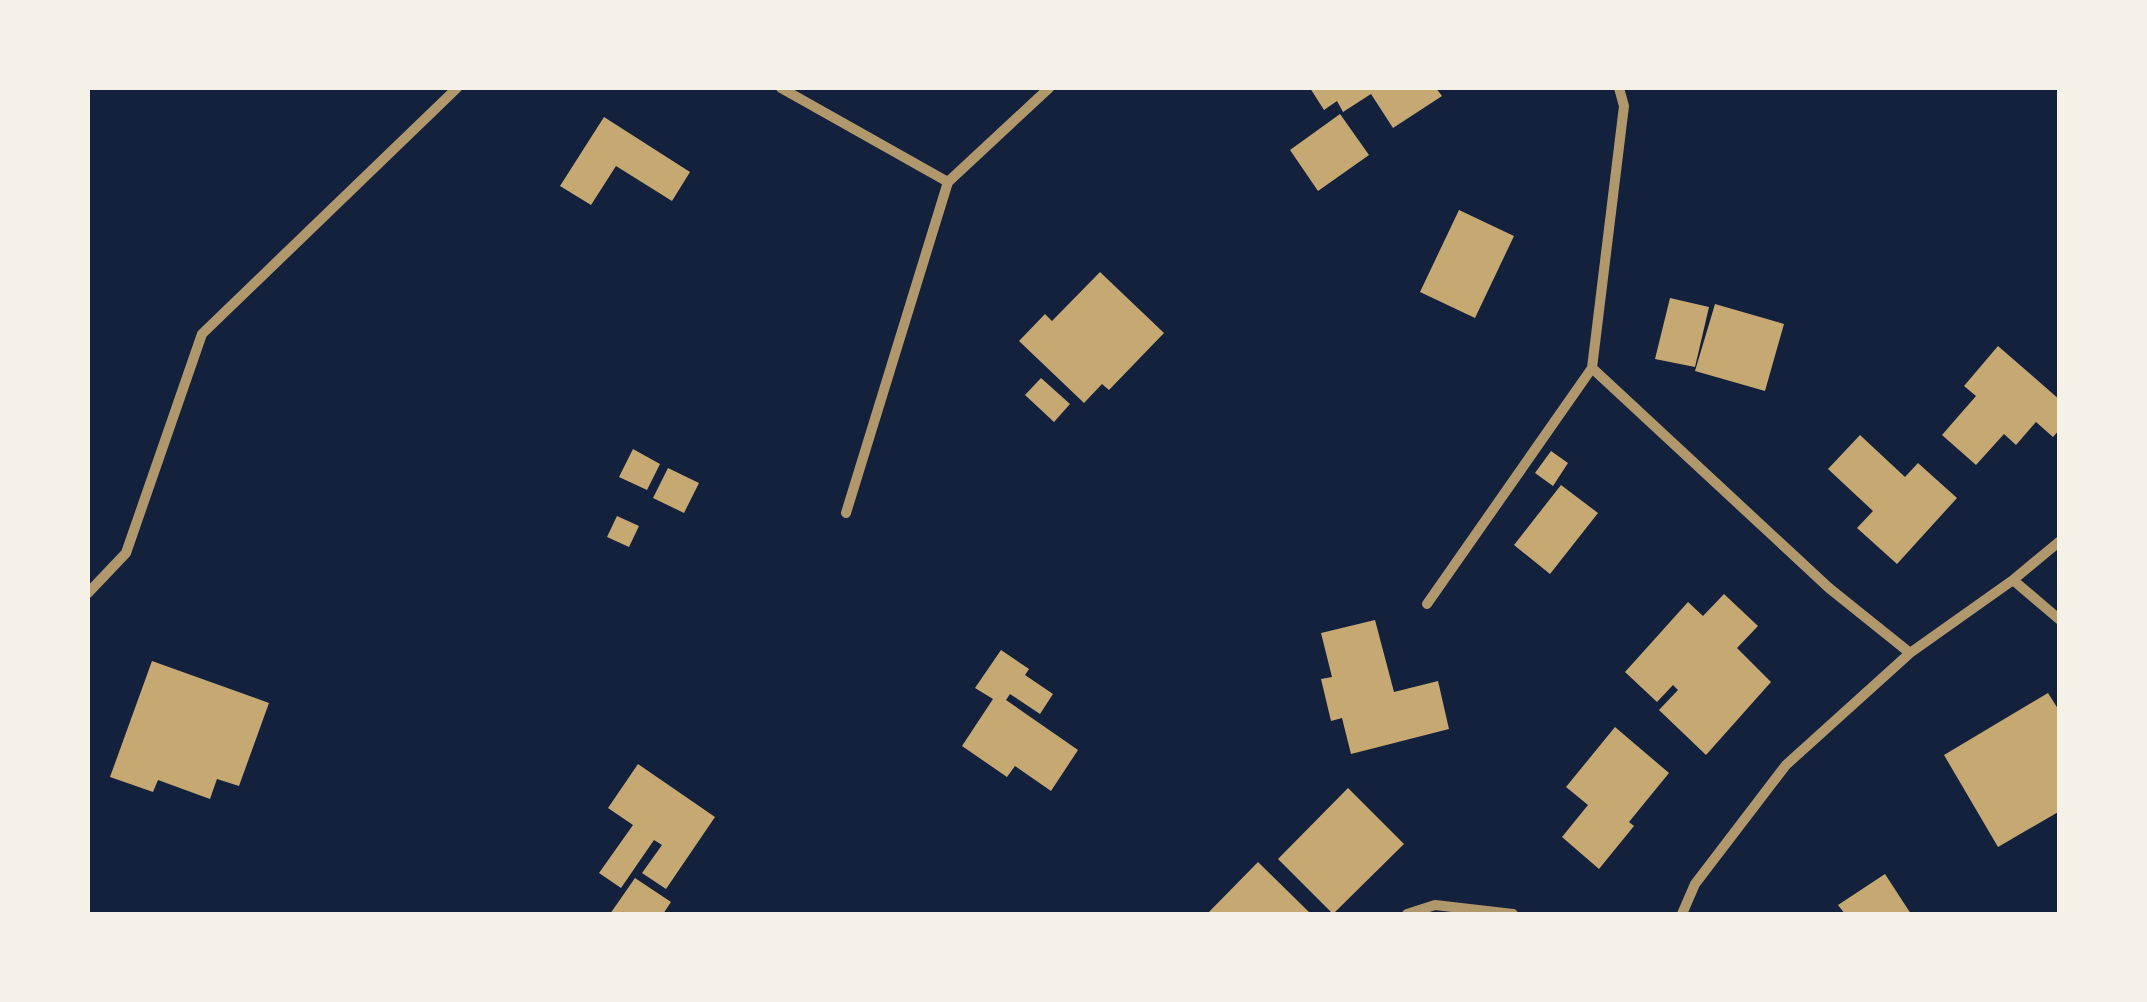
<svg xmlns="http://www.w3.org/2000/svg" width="2147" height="1002" font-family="Barlow,sans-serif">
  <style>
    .building { fill: #c6a872 }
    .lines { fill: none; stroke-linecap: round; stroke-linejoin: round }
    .minor { stroke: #b1986c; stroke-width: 10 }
  </style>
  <rect width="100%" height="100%" fill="#14213d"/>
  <path class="building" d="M 1310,88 L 1436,88 L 1442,96 L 1393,128 L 1371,94 L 1343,112 L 1337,101 L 1324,110 Z
    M 1340,114 L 1369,155 L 1318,191 L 1290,150 Z
    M 604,117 L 690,172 L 672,201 L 616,166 L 591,205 L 560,186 Z
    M 1459,210 L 1514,236 L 1475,318 L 1420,292 Z
    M 1100,272 L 1164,333 L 1109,390 L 1102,384 L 1084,403 L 1019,341 L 1045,314 L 1052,321 Z
    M 1670,298 L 1709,307 L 1695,367 L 1655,359 Z
    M 1715,304 L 1784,324 L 1765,391 L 1695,371 Z
    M 1998,346 L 2060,400 L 2060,429 L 2053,437 L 2036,422 L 2016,445 L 2004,434 L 1976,465 L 1942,435 L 1976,396 L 1964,386 Z
    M 1041,378 L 1070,404 L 1054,422 L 1025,395 Z
    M 1860,435 L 1905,477 L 1918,463 L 1957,498 L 1897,564 L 1857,528 L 1873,511 L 1828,469 Z
    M 633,449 L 660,464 L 647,490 L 619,477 Z
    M 1551,451 L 1568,463 L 1553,486 L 1535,473 Z
    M 668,468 L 699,483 L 684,513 L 653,498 Z
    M 1561,485 L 1598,513 L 1550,574 L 1514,545 Z
    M 617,516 L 639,526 L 629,547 L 607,537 Z
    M 1724,594 L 1758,626 L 1737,648 L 1771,682 L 1706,755 L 1659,710 L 1678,690 L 1673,685 L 1657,702 L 1625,672 L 1688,602 L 1703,616 Z
    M 1375,620 L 1394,692 L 1438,681 L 1449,729 L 1351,754 L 1342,718 L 1331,721 L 1321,679 L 1332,677 L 1321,633 Z
    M 1001,650 L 1029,669 L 1025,675 L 1053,694 L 1040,714 L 1010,694 L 1006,700 L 1078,750 L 1051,791 L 1015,766 L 1007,777 L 962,746 L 993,699 L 975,688 Z
    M 152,661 L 269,703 L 239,786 L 217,779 L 210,799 L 158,780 L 153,792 L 110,777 Z
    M 2048,693 L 2060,712 L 2060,811 L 1998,847 L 1944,755 Z
    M 1615,727 L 1669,773 L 1629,822 L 1634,826 L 1599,869 L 1562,837 L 1588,805 L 1566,787 Z
    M 638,764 L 715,817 L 666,889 L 642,873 L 662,845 L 654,840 L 621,888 L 599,873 L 633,825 L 608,808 Z
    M 1348,788 L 1404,844 L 1333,914 L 1278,859 Z
    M 1258,862 L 1311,914 L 1207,914 Z
    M 1885,874 L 1911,914 L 1845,914 L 1838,905 Z
    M 635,878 L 671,902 L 663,914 L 610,914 Z"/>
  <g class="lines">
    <path class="minor" d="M 781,88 L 948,182
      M 1619,88 L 1624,106 L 1592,368 L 1829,588 L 1910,653
      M 846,513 L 948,182 L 1049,88
      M 2013,580 L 2060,620
      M 88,593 L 126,553 L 202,334 L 457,88
      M 1427,604 L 1592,368
      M 1407,914 L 1435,905 L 1513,914
      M 1682,914 L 1695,884 L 1786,765 L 1910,653 L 2013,580 L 2060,541"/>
  </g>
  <rect width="2147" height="1002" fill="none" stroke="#f6f1e7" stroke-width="180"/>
</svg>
